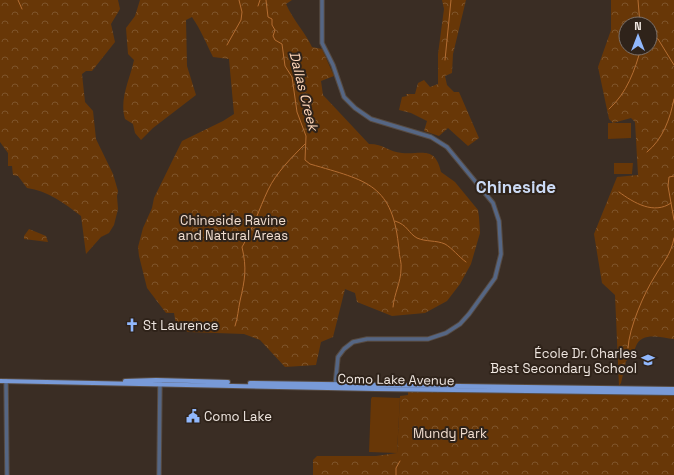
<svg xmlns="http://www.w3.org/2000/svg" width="674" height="475" font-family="'Space Grotesk',sans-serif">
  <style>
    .forest { fill: url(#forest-crowns); fill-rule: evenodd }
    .pitch { fill: #683707 }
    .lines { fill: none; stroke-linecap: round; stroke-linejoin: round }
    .stream { stroke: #b46d32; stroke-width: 1 }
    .minor-casing { stroke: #574b42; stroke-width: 5.5 }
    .major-casing { stroke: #574b42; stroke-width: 6 }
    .minor { stroke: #556684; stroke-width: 3.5 }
    .major { stroke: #789ad8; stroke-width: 4 }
    .labels { text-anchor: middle; stroke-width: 4; stroke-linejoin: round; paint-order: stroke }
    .park-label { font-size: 13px; fill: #f2ded0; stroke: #2f231a }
    .poi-label { font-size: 13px; fill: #f0e7e1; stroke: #2f231a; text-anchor: start }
    .street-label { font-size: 13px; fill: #f0e7e1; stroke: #2f231a }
    .water-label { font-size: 14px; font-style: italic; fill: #ffd7ba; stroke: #2f231a }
    .district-label { font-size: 17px; font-weight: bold; fill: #ccdbf6; stroke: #2f231a }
  </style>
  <defs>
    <pattern id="forest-crowns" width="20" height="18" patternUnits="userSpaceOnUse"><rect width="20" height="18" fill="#683707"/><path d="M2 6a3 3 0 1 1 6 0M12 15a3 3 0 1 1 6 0" fill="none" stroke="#7e542b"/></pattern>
  </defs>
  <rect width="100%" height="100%" fill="#3a2d24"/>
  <path class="forest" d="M 0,0 L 118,0 L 120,9 L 111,24 L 115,42 L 92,71 L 86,71 L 82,74 L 85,102 L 93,111 L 96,139 L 113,174 L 118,191 L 117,196 L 118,209 L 114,225 L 109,233 L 101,237 L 86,254 L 81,216 C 64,203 48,191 27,188 L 18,176 L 13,175 L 12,166 L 8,166 L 8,153 L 0,142 Z
    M 140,0 L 292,0 L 286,4 C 293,20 305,32 312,47 L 322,49 L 334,76 L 321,81 L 323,95 L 369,144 C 384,144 389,152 402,153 C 421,155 435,145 441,172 L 455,182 L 478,210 L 479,217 L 480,233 L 471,264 L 460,284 L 447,301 L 425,313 L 392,316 L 357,302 L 355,293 L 345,289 L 333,337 L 321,342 L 316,365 L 285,367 L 260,340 L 244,334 L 188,332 L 176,325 L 174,313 L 166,313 L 147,288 L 139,256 L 138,247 L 143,228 L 152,208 L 154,198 L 182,141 L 223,121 L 234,114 L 229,59 L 213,57 C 206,43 201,30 192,17 L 186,20 L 187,66 L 196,95 L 153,128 L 141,140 L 135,133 L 133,124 L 125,119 C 119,99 130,79 134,60 L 128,54 L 126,28 L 135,16 Z
    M 442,0 L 466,0 L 453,54 L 452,73 L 445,76 L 447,85 L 454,92 L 459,92 L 479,138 L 468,146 L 448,128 L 439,136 L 424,131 L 427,121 L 411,113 L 399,110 L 402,97 L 407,96 L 406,94 L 415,94 L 418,83 L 424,80 L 430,87 L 438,84 L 438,54 L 444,9 Z
    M 611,0 L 674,0 L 674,339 C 662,338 642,331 636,346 C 633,353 633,356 626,361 L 621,383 L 619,386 L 615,295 L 602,283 L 594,234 L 617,177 L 638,175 L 635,122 L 631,118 L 613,123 L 609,119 L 598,67 L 611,30 ZM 626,24 L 650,24 L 650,48 L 626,48 Z
    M 29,229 L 46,236 L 48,242 L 24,239 L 24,236 Z
    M 408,390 L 674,393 L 674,475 L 313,475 L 313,460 L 317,456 L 376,456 L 397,453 L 400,396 L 408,395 Z"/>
  <path class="pitch" d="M 608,123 L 631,123 L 631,138 L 608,139 Z
    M 614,163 L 633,163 L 632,174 L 614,174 Z
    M 372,397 L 400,398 L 397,453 L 369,452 L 371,399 Z"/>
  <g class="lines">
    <path class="stream" d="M 18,0 L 22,9
      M 266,0 L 268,17 L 272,19 L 272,25 L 275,30 L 273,36 L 275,40 L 282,44 L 285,66 L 292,77 L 297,112 L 306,136 L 305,160 L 310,164 C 368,181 393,184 399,250 C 399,256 402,263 401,269 C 401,282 394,294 393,307
      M 638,0 L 640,24
      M 258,6 L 260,0
      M 650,36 L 658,39 L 674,65
      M 227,45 L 241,20 L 242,12 L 239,0
      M 445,60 L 451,0
      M 609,109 C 627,93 635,70 641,48
      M 647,152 C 663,139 670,119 674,99
      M 674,176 L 669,177 L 668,186 L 674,220
      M 619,192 C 634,203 654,215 671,203
      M 395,221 C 408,225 408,233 417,238 C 426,242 436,240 445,244 C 452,248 459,257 466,262
      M 235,326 C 238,317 238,310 240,301 C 245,279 247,269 242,247 C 253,229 259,209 268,190 C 276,173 292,157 305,144
      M 628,348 C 629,328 644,293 655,276 C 663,262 671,255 674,238
      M 396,475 L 396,468 L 400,461"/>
    <g class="minor-casing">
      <path id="minor" d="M 322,0 L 322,43 L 333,65 L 344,97 L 355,108 L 371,119 L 431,137 L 447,147 L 493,203 L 499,221 L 501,254 L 495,278 L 469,314 L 460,324 L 446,333 L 428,339 L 367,339 L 353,342 L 344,349 L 338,357 L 335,387
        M 6,381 L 7,475
        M 159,475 L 160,382"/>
    </g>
    <g class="major-casing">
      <path id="major" d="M 0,381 L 376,389 L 674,393
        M 125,381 L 156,380 L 228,382
        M 250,383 L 674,389"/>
    </g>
    <use href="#minor" class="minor"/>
    <use href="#major" class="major"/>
  </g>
  <defs>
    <g id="church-bare" transform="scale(1.08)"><path d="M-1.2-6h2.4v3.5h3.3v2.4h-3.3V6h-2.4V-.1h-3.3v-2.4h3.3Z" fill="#91b8fd" stroke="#2f231a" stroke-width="2.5" paint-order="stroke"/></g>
    <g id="school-bare" transform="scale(1.08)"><path d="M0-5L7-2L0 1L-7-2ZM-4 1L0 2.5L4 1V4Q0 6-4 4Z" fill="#91b8fd" stroke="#2f231a" stroke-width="2.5" paint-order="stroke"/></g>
    <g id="civic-bare" transform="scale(1.08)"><path d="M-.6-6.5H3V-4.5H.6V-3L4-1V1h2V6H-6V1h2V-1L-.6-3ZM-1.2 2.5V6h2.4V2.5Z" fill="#91b8fd" stroke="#2f231a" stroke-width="2.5" paint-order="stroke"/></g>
  </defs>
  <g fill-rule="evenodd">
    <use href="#church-bare" x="132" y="325"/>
    <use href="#school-bare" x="648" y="360"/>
    <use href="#civic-bare" x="193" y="416"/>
  </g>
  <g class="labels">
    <g class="park-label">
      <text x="233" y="225">Chineside Ravine<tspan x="233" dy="15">and Natural Areas</tspan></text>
      <text x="450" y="438">Mundy Park</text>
    </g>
    <g class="poi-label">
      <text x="143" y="330">St Laurence</text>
      <text x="637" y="358" text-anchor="end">École Dr. Charles<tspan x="637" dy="15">Best Secondary School</tspan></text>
      <text x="204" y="421">Como Lake</text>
    </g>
    <g class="street-label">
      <text transform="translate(396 379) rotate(1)" y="5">Como Lake Avenue</text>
    </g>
    <g class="water-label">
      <text transform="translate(304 91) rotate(76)" y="5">Dallas Creek</text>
    </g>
    <g class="district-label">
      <text x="516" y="193">Chineside</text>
    </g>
  </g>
  <g transform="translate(638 36)"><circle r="19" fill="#2f231a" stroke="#7c716a"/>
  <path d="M0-3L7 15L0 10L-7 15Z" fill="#91b8fd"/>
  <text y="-6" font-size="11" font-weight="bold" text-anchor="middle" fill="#f0e7e1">N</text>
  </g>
</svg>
